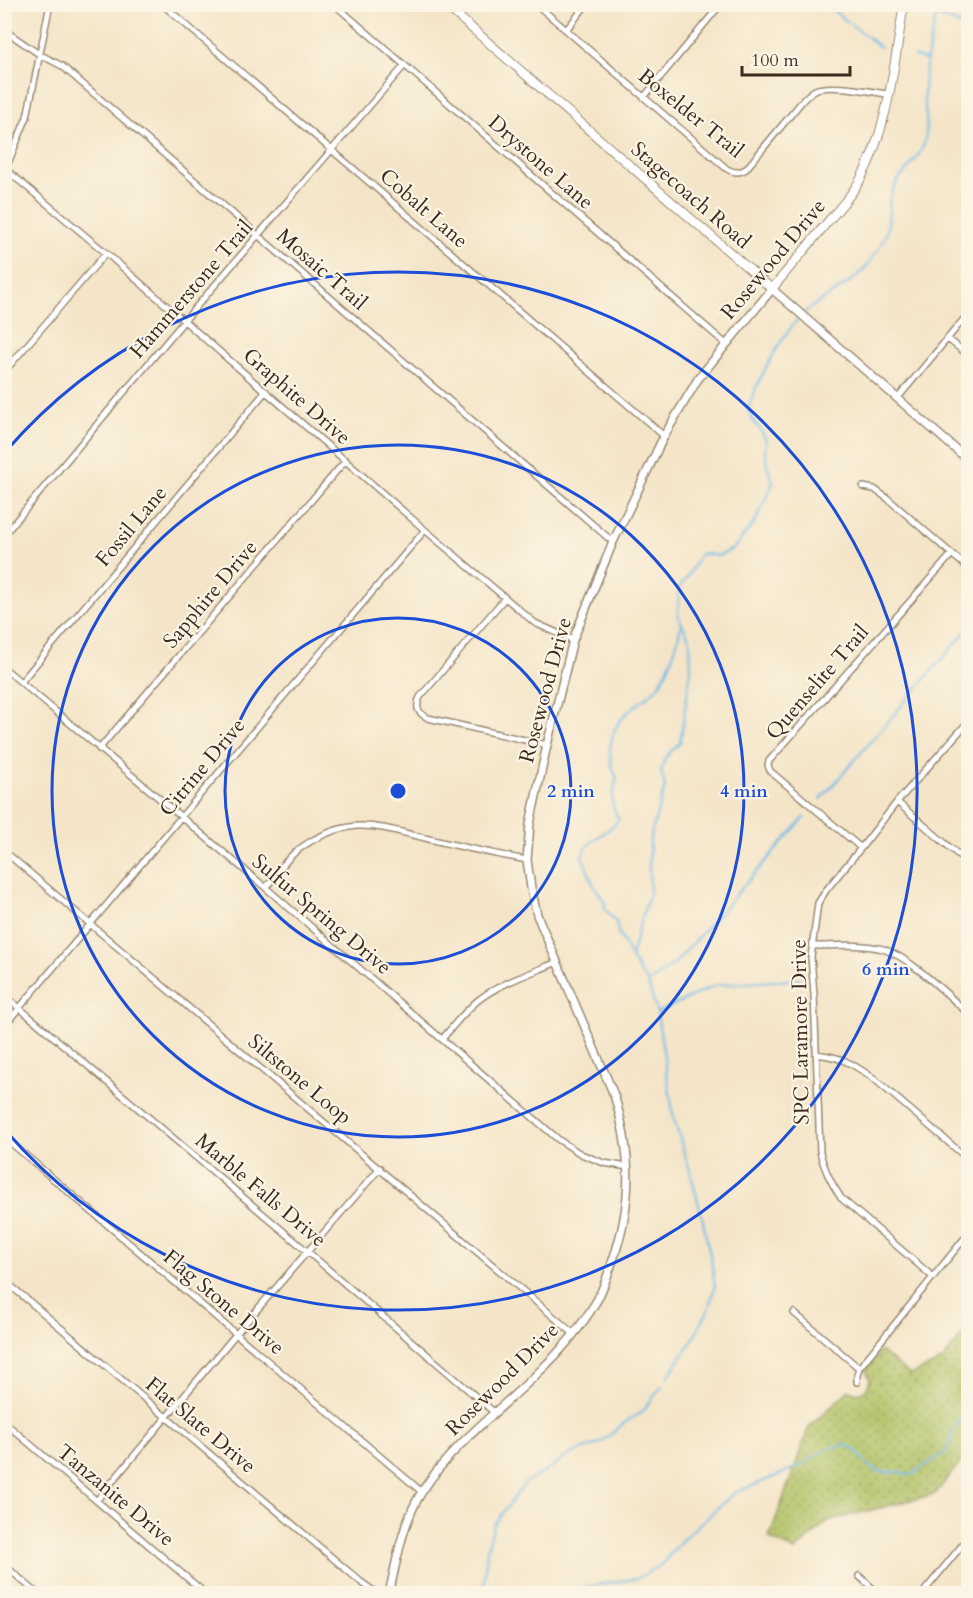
<svg xmlns="http://www.w3.org/2000/svg" width="973" height="1598" font-family="Cardo,serif">
  <style>
    .green { fill: url(#green-dots); stroke: #767642; stroke-width: 1.5 }
    .lines { fill: none; stroke-linecap: round; stroke-linejoin: round }
    .stream { stroke: #6db8e6; stroke-width: 2 }
    .minor-casing { stroke: #988873; stroke-width: 8 }
    .tertiary-casing { stroke: #988873; stroke-width: 10 }
    .secondary-casing { stroke: #988873; stroke-width: 10 }
    .minor { stroke: #fff; stroke-width: 5 }
    .tertiary { stroke: #fff; stroke-width: 7 }
    .secondary { stroke: #fff; stroke-width: 8 }
    .ring { fill: none; stroke: #1d4ed8; stroke-width: 3 }
    .labels { text-anchor: middle; stroke-width: 4.5; stroke-linejoin: round; paint-order: stroke }
    .street-label { font-size: 21px; fill: #3b2a1e; stroke: #fcf5e5 }
    .centre { fill: #1d4ed8; stroke: #fcf5e5; stroke-width: 3 }
    .ring-label { font-size: 18px; text-anchor: middle; font-weight: bold; fill: #1d4ed8; stroke: #fcf5e5; stroke-width: 4.5; stroke-linejoin: round; paint-order: stroke }
  </style>
  <defs>
    <pattern id="green-dots" width="8" height="8" patternUnits="userSpaceOnUse" patternTransform="scale(1.5)"><rect width="8" height="8" fill="#b0c165"/><path d="M2 2h.1M6 6h.1" fill="none" stroke="#909d53" stroke-width="1.8" stroke-linecap="round"/></pattern>
  </defs>
  <rect width="100%" height="100%" fill="#fcf5e5"/>
  <filter id="ink" filterUnits="userSpaceOnUse"><feTurbulence type="fractalNoise" baseFrequency=".0167" numOctaves="2"/><feDisplacementMap in="SourceGraphic" scale="12" xChannelSelector="R" yChannelSelector="G"/><feConvolveMatrix kernelMatrix="1 2 1 2 8 2 1 2 1" color-interpolation-filters="sRGB"/></filter>
  <filter id="wash" filterUnits="userSpaceOnUse"><feTurbulence type="fractalNoise" baseFrequency=".008" numOctaves="4" result="noise"/><feDisplacementMap in="SourceGraphic" scale="24" xChannelSelector="R" yChannelSelector="G"/><feGaussianBlur stdDeviation="1.35" result="paint"/><feColorMatrix in="noise" values="0 0 0 0 0 0 0 0 0 0 0 0 0 0 0 0 0 1.4 0 .05"/><feComposite in="paint" operator="in"/></filter>
  <g filter="url(#wash)">
    <rect width="100%" height="100%" fill="#f4e5c8"/>
    <path class="green" d="M 968,1328 L 968,1453 L 935,1494 L 828,1521 L 795,1551 L 769,1538 L 809,1427 L 849,1390 L 859,1393 L 867,1389 L 870,1380 L 866,1370 L 880,1351 L 911,1375 L 943,1360 Z"/>
    <g class="lines">
      <path class="stream" d="M 829,4 L 831,9 L 880,47
        M 938,16 L 968,28
        M 914,56 L 926,60
        M 821,799 L 968,629
        M 631,957 L 618,932 L 616,922 L 605,909 L 604,901 L 593,884 L 582,856 C 588,837 609,835 619,819 C 608,802 613,796 617,778 C 605,757 609,731 626,714 C 637,702 653,696 661,682 C 671,665 677,645 681,625
        M 648,983 L 677,961 L 805,817
        M 657,1013 L 716,985 L 803,979
        M 667,1378 L 692,1341 L 707,1313 L 715,1287 L 711,1259 L 702,1217 L 690,1171 L 674,1119 L 657,1013 L 648,983 L 641,974 L 631,958 L 639,926 L 650,893 L 649,865 L 650,838 L 665,786 L 661,771 L 665,759 L 670,752 L 680,743 L 691,669 L 690,640 L 678,616 L 679,588 L 688,576 L 701,553 L 717,556 L 733,549 L 755,522 L 773,483 L 768,468 L 765,451 L 766,440 L 760,429 L 753,421 L 748,410 C 755,384 787,324 809,309 C 830,294 854,283 870,262 C 875,254 883,243 886,234 C 890,222 888,209 890,198 C 896,172 922,164 926,135 C 928,122 924,108 924,94 C 924,63 932,34 939,4
        M 483,1594 L 487,1550 L 494,1524 L 526,1482 L 546,1471 L 569,1455 L 602,1442 L 624,1423 L 641,1413 L 662,1386
        M 554,1594 L 612,1582 L 636,1579 L 661,1565 L 684,1538 L 734,1493 L 757,1484 L 802,1465 L 825,1450 L 833,1447 L 847,1445 L 859,1453 L 867,1465 L 880,1472 L 900,1472 L 907,1475 L 914,1474 L 922,1467 L 946,1452 L 957,1421 L 968,1416"/>
    </g>
  </g>
  <g filter="url(#ink)">
    <g class="lines">
      <g class="minor-casing">
        <path id="minor" d="M 162,4 L 664,436
          M 334,4 L 726,344
          M 536,4 L 727,169 C 735,173 739,173 746,169 L 804,99 C 807,96 811,92 815,90 C 829,83 872,92 888,94
          M 4,30 L 39,54 L 62,66 L 613,542
          M 566,30 L 587,4
          M 644,97 L 721,4
          M 4,168 L 106,253 L 425,530 L 535,623 L 573,640
          M 4,173 L 27,117 L 50,4
          M 948,339 L 968,355
          M 4,372 L 106,253
          M 897,399 L 968,314
          M 863,487 L 874,489 L 887,498 L 968,568
          M 4,535 L 184,321 L 404,66
          M 505,598 L 420,697 C 415,708 418,713 428,718 L 547,745
          M 4,668 L 266,888 L 559,1140 L 581,1154 L 604,1163 L 628,1167
          M 21,682 L 266,391
          M 99,749 L 346,460
          M 897,802 L 968,863
          M 861,848 L 770,771 L 768,765 L 769,761 L 952,554
          M 4,851 L 574,1334
          M 266,888 C 277,873 287,857 302,847 C 319,835 338,828 357,826 C 382,825 406,834 429,839 C 462,847 494,854 527,860
          M 813,946 C 835,946 861,943 883,949 C 910,957 946,994 968,1013
          M 4,995 L 308,1252 L 495,1413
          M 4,1026 L 181,817 L 425,530
          M 443,1038 C 455,1024 466,1009 481,998 C 503,982 532,973 557,962
          M 816,1054 C 842,1057 851,1063 872,1077 L 968,1159
          M 4,1137 L 422,1492
          M 933,1277 L 841,1198 C 831,1183 824,1170 820,1152 L 814,994 L 811,957 L 818,903 L 827,889 L 861,848 L 897,802 L 968,722
          M 4,1280 L 361,1582 L 378,1594
          M 794,1313 L 859,1368
          M 857,1382 L 857,1375 L 859,1368 L 968,1234
          M 4,1422 L 206,1594
          M 97,1500 L 236,1334 L 380,1168
          M 4,1565 L 38,1594
          M 859,1576 L 879,1594
          M 922,1594 L 968,1538"/>
      </g>
      <g class="tertiary-casing">
        <path id="tertiary" d="M 389,1594 C 397,1559 403,1520 423,1490 C 453,1444 499,1411 538,1373 C 560,1352 580,1329 596,1302 C 603,1290 608,1274 613,1260 C 633,1202 632,1153 614,1095 L 537,915 L 531,888 L 527,860 L 530,824 L 547,745 L 573,640 L 613,542 L 664,436 L 698,379 L 772,289 L 968,460"/>
      </g>
      <g class="secondary-casing">
        <path id="secondary" d="M 444,4 L 772,289 C 790,267 808,246 825,225 C 837,211 850,197 859,182 C 889,129 894,63 904,4"/>
      </g>
      <use href="#minor" class="minor"/>
      <use href="#tertiary" class="tertiary"/>
      <use href="#secondary" class="secondary"/>
    </g>
  </g>
  <g class="ring">
    <circle cx="398" cy="791" r="173"/>
    <circle cx="398" cy="791" r="346"/>
    <path d="M6 451A519 519 0 1 1 6 1131"/>
  </g>
  <g class="labels">
    <g class="street-label">
      <text transform="translate(691 113) rotate(39)" y="7">Boxelder Trail</text>
      <text transform="translate(541 162) rotate(41)" y="7">Drystone Lane</text>
      <text transform="translate(691 195) rotate(41)" y="7">Stagecoach Road</text>
      <text transform="translate(424 208) rotate(41)" y="7">Cobalt Lane</text>
      <text transform="translate(773 259) rotate(-50)" y="7">Rosewood Drive</text>
      <text transform="translate(322 269) rotate(41)" y="7">Mosaic Trail</text>
      <text transform="translate(191 289) rotate(-49)" y="7">Hammerstone Trail</text>
      <text transform="translate(297 396) rotate(41)" y="7">Graphite Drive</text>
      <text transform="translate(131 526) rotate(-50)" y="7">Fossil Lane</text>
      <text transform="translate(210 594) rotate(-50)" y="7">Sapphire Drive</text>
      <text transform="translate(817 682) rotate(-49)" y="7">Quenselite Trail</text>
      <text transform="translate(545 690) rotate(-75)" y="7">Rosewood Drive</text>
      <text transform="translate(202 767) rotate(-50)" y="7">Citrine Drive</text>
      <text transform="translate(322 914) rotate(40)" y="7">Sulfur Spring Drive</text>
      <text transform="translate(800 1032) rotate(-91)" y="7">SPC Laramore Drive</text>
      <text transform="translate(300 1079) rotate(40)" y="7">Siltstone Loop</text>
      <text transform="translate(261 1190) rotate(40)" y="7">Marble Falls Drive</text>
      <text transform="translate(224 1302) rotate(40)" y="7">Flag Stone Drive</text>
      <text transform="translate(502 1379) rotate(-45)" y="7">Rosewood Drive</text>
      <text transform="translate(201 1425) rotate(40)" y="7">Flat Slate Drive</text>
      <text transform="translate(116 1495) rotate(40)" y="7">Tanzanite Drive</text>
    </g>
  </g>
  <circle cx="398" cy="791" r="9" class="centre"/>
  <g class="ring-label">
    <text x="571" y="797">2 min</text>
    <text x="744" y="797">4 min</text>
    <text x="886" y="975">6 min</text>
  </g>
  <rect width="973" height="1598" fill="none" stroke="#fcf5e5" stroke-width="24"/>
  <path d="M742 66v9h108v-9" fill="none" stroke="#3b2a1e" stroke-width="3"/>
  <text x="751" y="66" font-size="18" fill="#3b2a1e" stroke="#fcf5e5" stroke-width="4.5" paint-order="stroke">100 m</text>
</svg>
